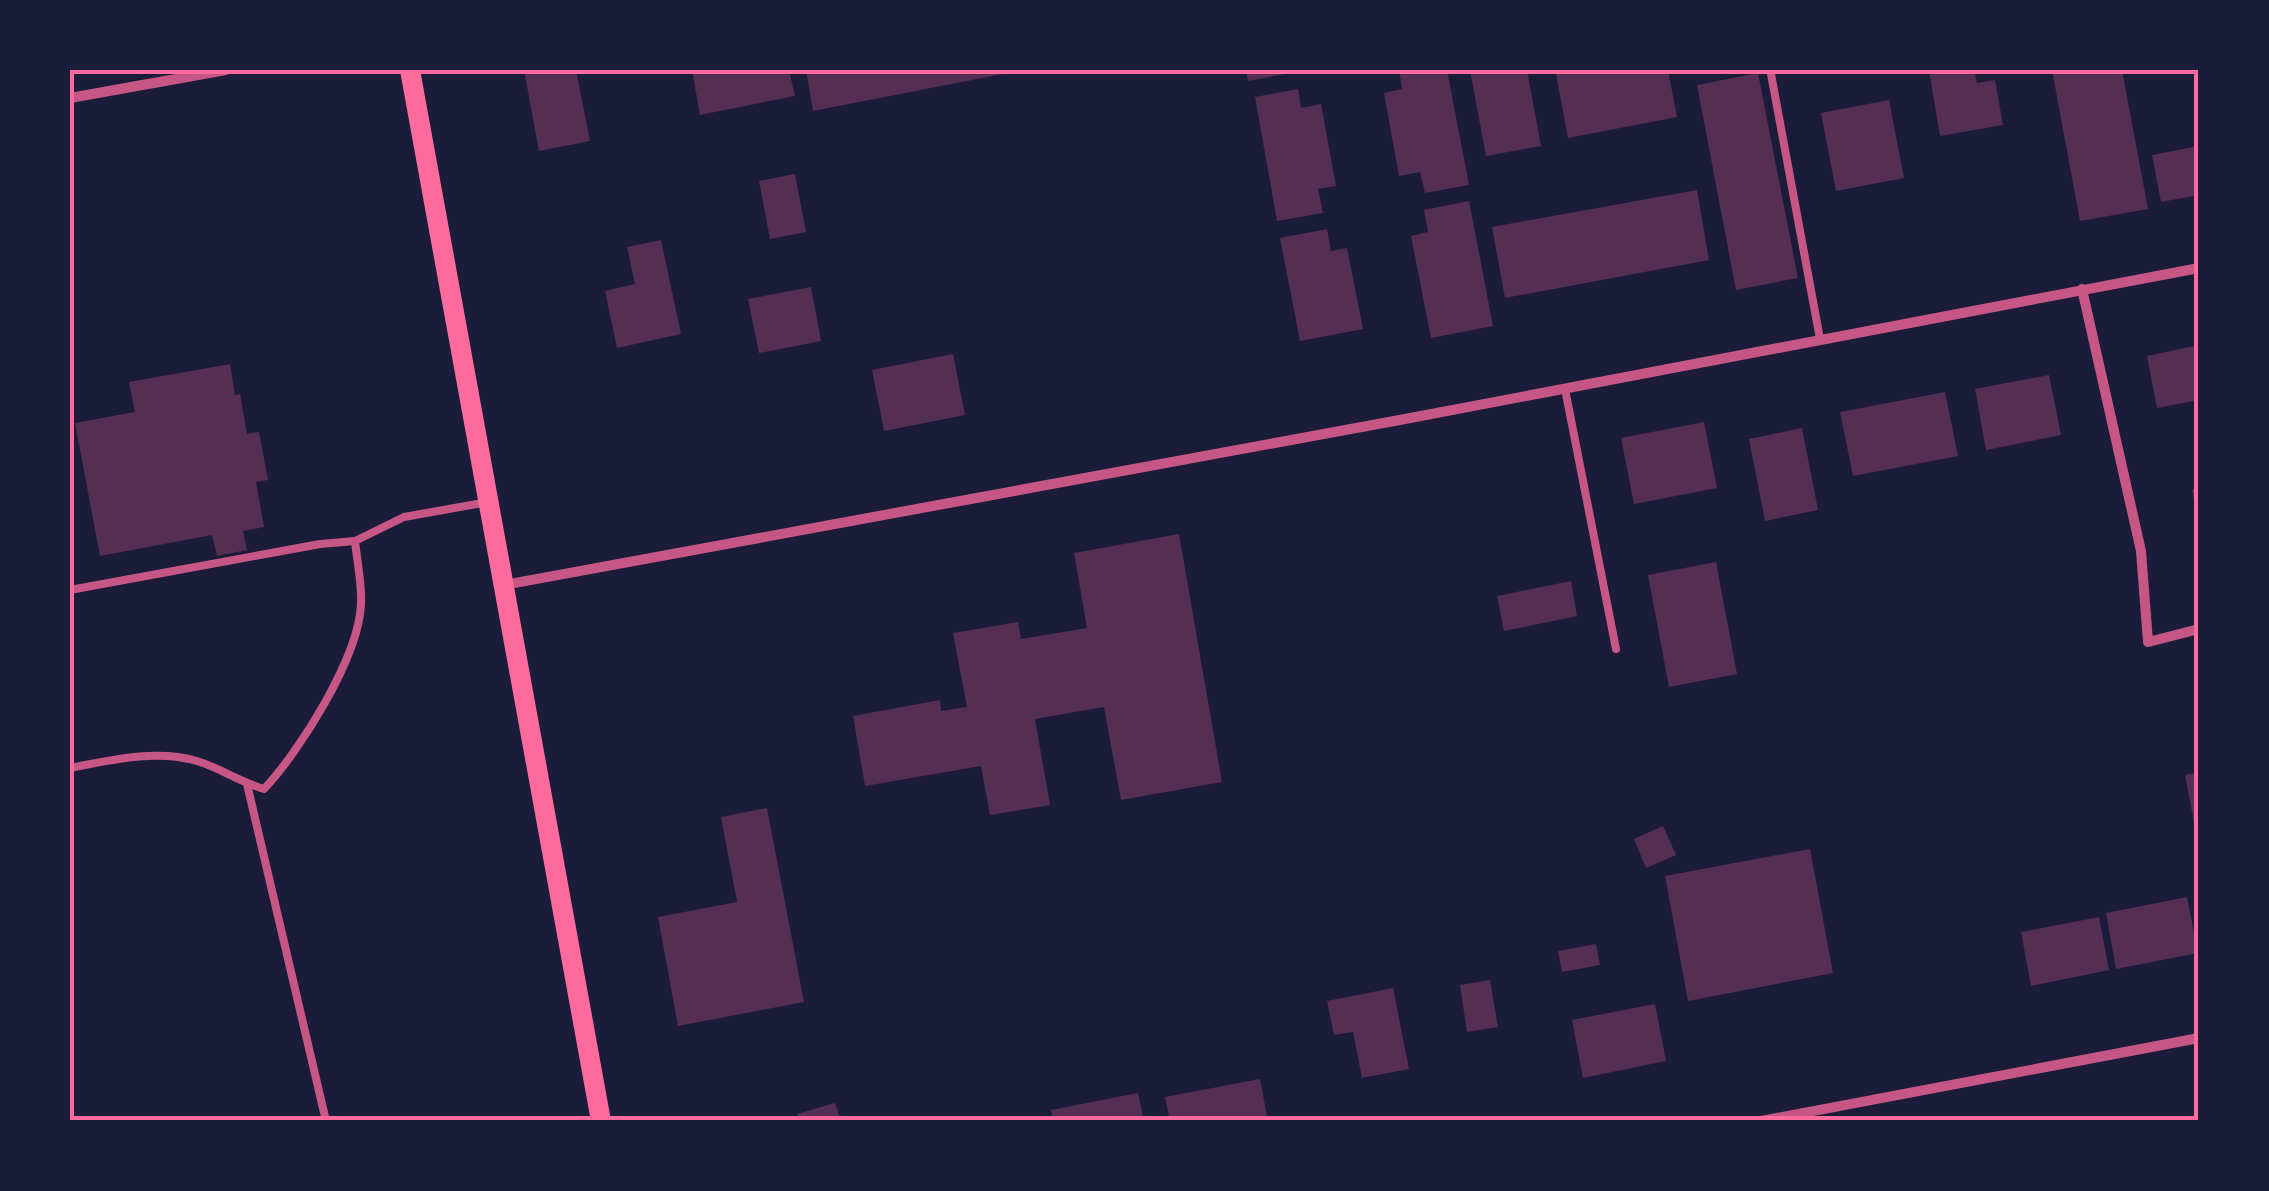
<svg xmlns="http://www.w3.org/2000/svg" width="2269" height="1191" font-family="'Fira Sans Condensed',sans-serif">
  <style>
    .building { fill: #542f53 }
    .lines { fill: none; stroke-linecap: round; stroke-linejoin: round }
    .service { stroke: #c65784; stroke-width: 8 }
    .minor { stroke: #c65784; stroke-width: 10 }
    .secondary { stroke: #ff6b9d; stroke-width: 20 }
    .neatline { fill: none; stroke: #ff6b9d; stroke-width: 4 }
  </style>
  <rect width="100%" height="100%" fill="#1b1b3a"/>
  <path class="building" d="M 524,70 L 576,70 L 590,141 L 539,151 Z
    M 692,70 L 789,70 L 795,96 L 700,115 Z
    M 806,70 L 1013,70 L 1013,72 L 813,111 Z
    M 1246,70 L 1295,70 L 1295,72 L 1248,81 Z
    M 1399,70 L 1447,70 L 1469,185 L 1425,193 L 1420,172 L 1399,176 L 1384,93 L 1402,89 Z
    M 1470,70 L 1527,70 L 1541,146 L 1486,156 Z
    M 1574,70 L 1668,70 L 1677,117 L 1568,138 L 1556,74 Z
    M 1929,70 L 1974,70 L 1977,83 L 1995,80 L 2003,125 L 1940,136 Z
    M 2052,70 L 2122,70 L 2148,209 L 2080,221 Z
    M 1758,73 L 1798,278 L 1736,290 L 1697,85 Z
    M 1298,89 L 1301,108 L 1321,104 L 1336,186 L 1318,189 L 1323,213 L 1277,221 L 1255,97 Z
    M 1889,100 L 1904,178 L 1836,191 L 1821,113 Z
    M 2199,146 L 2199,195 L 2161,202 L 2152,155 Z
    M 795,174 L 806,232 L 770,239 L 759,181 Z
    M 1697,190 L 1709,260 L 1505,298 L 1492,227 Z
    M 1469,201 L 1493,326 L 1431,338 L 1411,236 L 1428,232 L 1424,210 Z
    M 1327,229 L 1331,251 L 1347,248 L 1363,329 L 1300,341 L 1280,238 Z
    M 661,240 L 681,334 L 617,348 L 605,291 L 635,284 L 627,247 Z
    M 811,287 L 821,341 L 759,353 L 748,299 Z
    M 2199,345 L 2199,400 L 2157,408 L 2147,356 Z
    M 953,354 L 965,415 L 884,431 L 872,370 Z
    M 230,364 L 235,395 L 240,394 L 247,434 L 259,432 L 268,480 L 256,482 L 264,527 L 243,531 L 247,550 L 217,556 L 212,535 L 100,556 L 75,423 L 135,412 L 129,382 Z
    M 2049,375 L 2061,435 L 1986,450 L 1975,389 Z
    M 1945,392 L 1958,456 L 1853,476 L 1840,412 Z
    M 1704,422 L 1717,488 L 1634,504 L 1621,438 Z
    M 1802,428 L 1818,510 L 1765,521 L 1749,439 Z
    M 2199,488 L 2199,517 L 2197,517 L 2192,489 Z
    M 1179,534 L 1222,782 L 1121,800 L 1104,707 L 1035,719 L 1050,805 L 990,815 L 981,766 L 865,786 L 853,716 L 940,700 L 941,711 L 967,707 L 953,633 L 1018,622 L 1021,639 L 1087,628 L 1074,553 Z
    M 1716,562 L 1737,674 L 1669,687 L 1648,575 Z
    M 1571,581 L 1577,616 L 1504,631 L 1497,596 Z
    M 2199,772 L 2199,838 L 2197,838 L 2185,775 Z
    M 767,808 L 804,1002 L 678,1026 L 658,917 L 737,902 L 721,817 Z
    M 1663,826 L 1676,855 L 1646,868 L 1634,839 Z
    M 1810,849 L 1833,973 L 1688,1001 L 1665,876 Z
    M 2187,897 L 2198,953 L 2116,969 L 2106,913 Z
    M 2099,917 L 2109,970 L 2031,986 L 2021,932 Z
    M 1596,944 L 1600,965 L 1562,972 L 1558,951 Z
    M 1490,980 L 1498,1027 L 1467,1032 L 1460,985 Z
    M 1393,988 L 1409,1069 L 1362,1078 L 1353,1032 L 1334,1035 L 1327,1001 Z
    M 1655,1004 L 1666,1061 L 1583,1078 L 1572,1020 Z
    M 1260,1079 L 1268,1121 L 1170,1121 L 1165,1097 Z
    M 1138,1093 L 1144,1121 L 1053,1121 L 1051,1110 Z
    M 835,1103 L 841,1121 L 799,1121 L 797,1114 Z"/>
  <g class="lines">
    <path class="service" d="M 1771,74 L 1820,339
      M 1565,389 L 1616,649
      M 70,590 L 320,544 L 355,541 L 404,517 L 488,502
      M 70,768 C 111,760 156,749 197,761 C 220,768 240,782 264,789 C 300,751 359,657 361,604 C 362,583 357,561 355,541
      M 247,784 L 326,1121"/>
    <path class="minor" d="M 70,98 L 226,70
      M 2082,289 L 2141,551 L 2148,642 L 2199,629
      M 504,585 L 1405,419 L 2199,268
      M 1761,1121 L 2199,1038"/>
    <path class="secondary" d="M 410,70 L 601,1121"/>
  </g>
  <rect width="2269" height="1191" fill="none" stroke="#1b1b3a" stroke-width="145"/>
  <rect x="72" y="72" width="2124" height="1046" class="neatline"/>
</svg>
